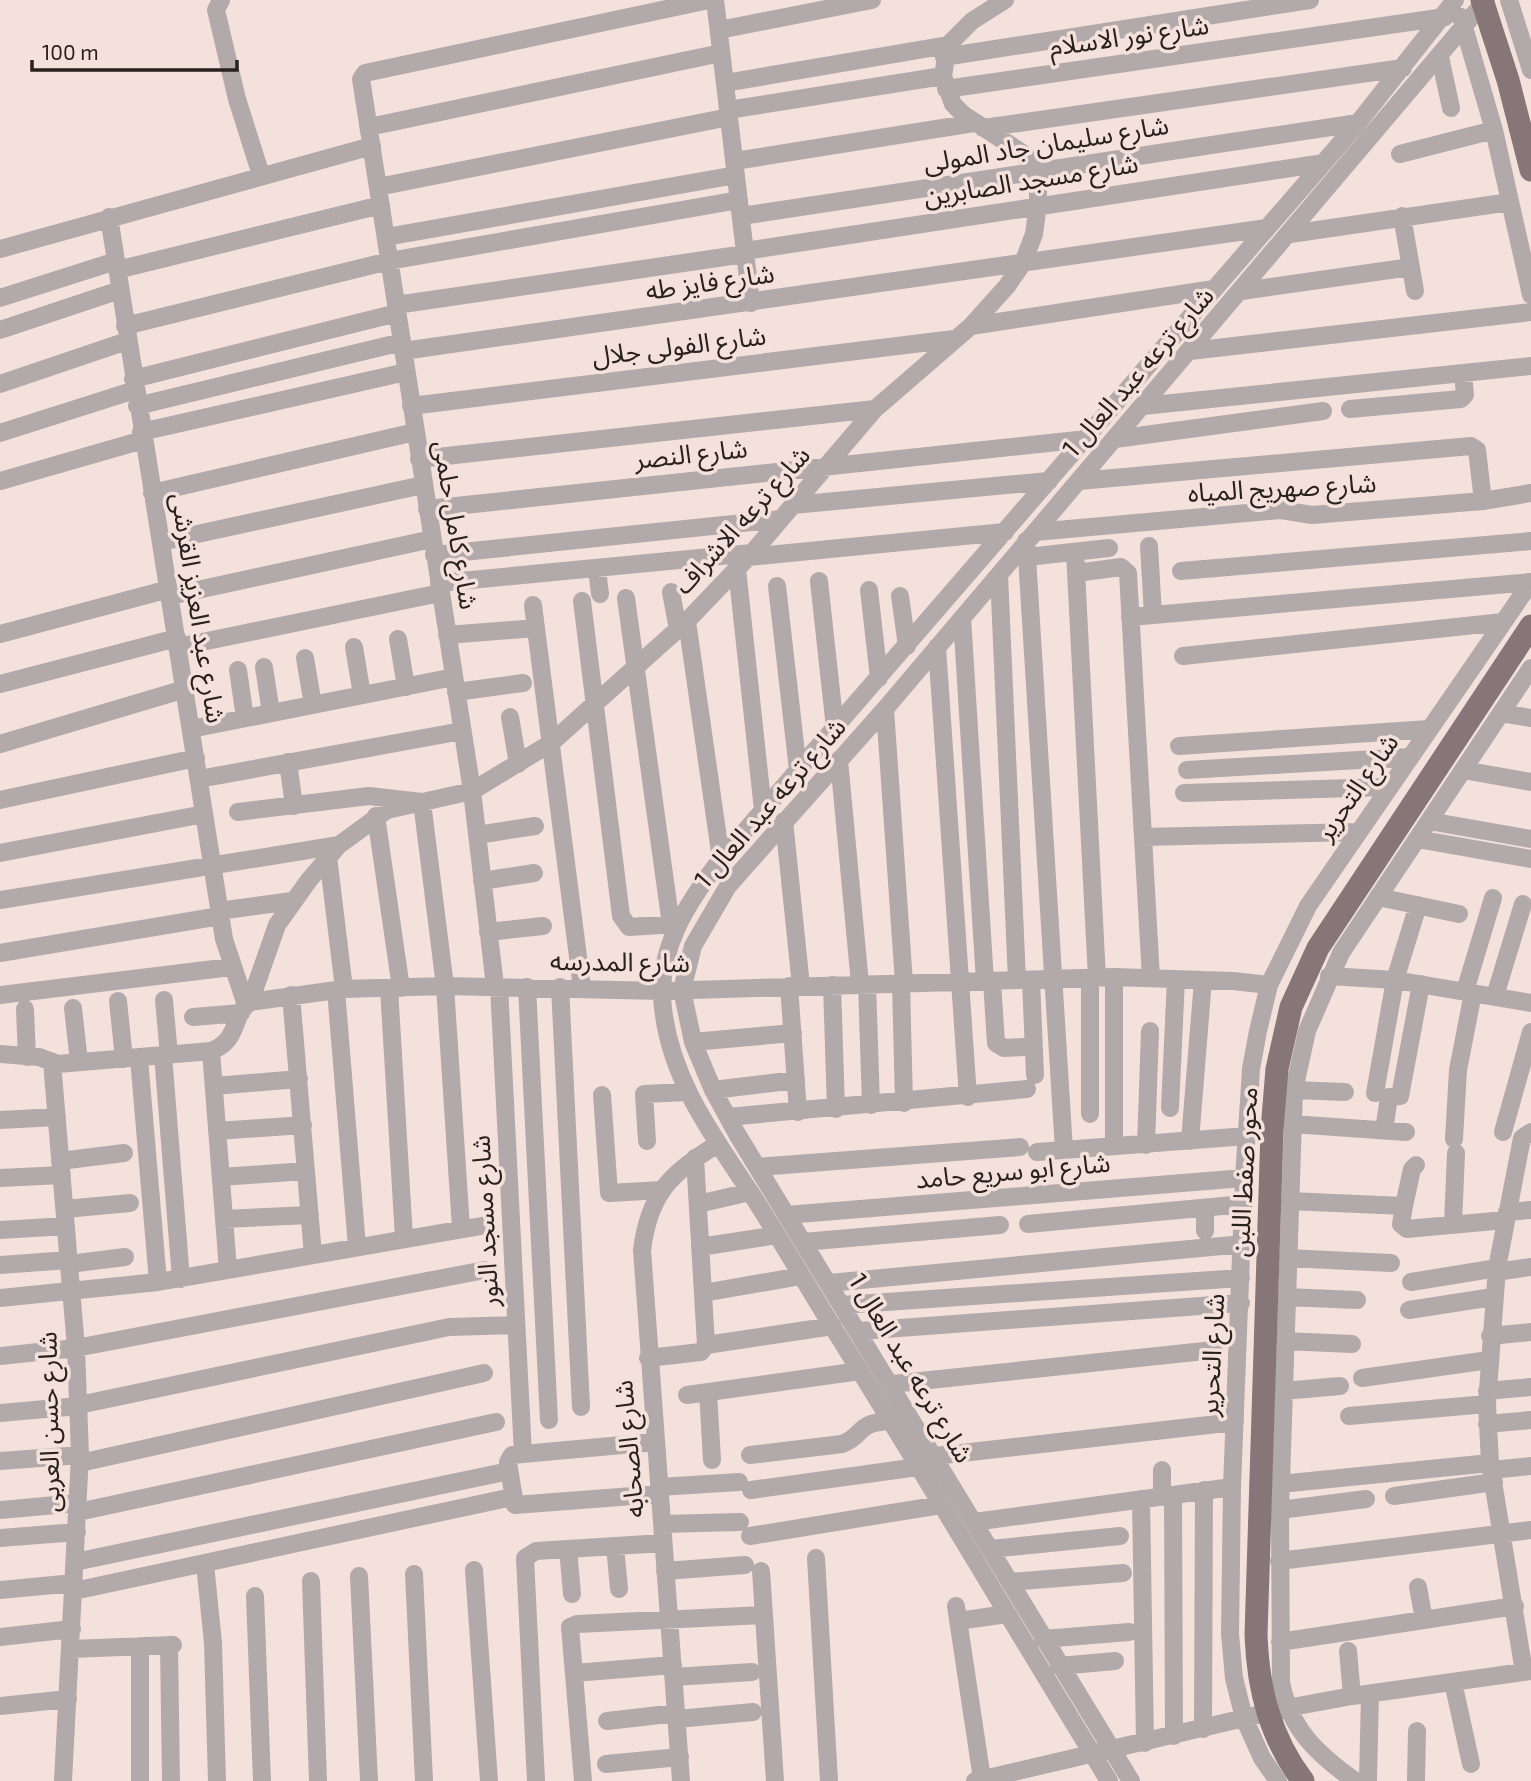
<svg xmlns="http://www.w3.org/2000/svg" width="1531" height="1781" font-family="'Exo 2','Noto Sans Arabic',sans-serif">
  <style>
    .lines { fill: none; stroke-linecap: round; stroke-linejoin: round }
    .minor { stroke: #b2a9aa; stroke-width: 18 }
    .major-bridge { stroke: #867677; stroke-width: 23 }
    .labels { text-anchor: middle; stroke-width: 7; stroke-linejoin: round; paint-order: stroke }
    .street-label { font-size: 26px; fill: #28211e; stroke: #f5e1db }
  </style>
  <rect width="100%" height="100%" fill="#f5e1db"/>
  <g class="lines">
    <path class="minor" d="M 221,0 L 216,10 L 237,99 L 261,175
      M 715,0 L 751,303
      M 1509,0 L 1531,70
      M 1461,17 L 1494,130 L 1531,295
      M 719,30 L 872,0
      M 944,57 L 1310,0
      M 1440,57 L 1451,108
      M 725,83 L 948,45
      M 946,89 L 1445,17
      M 728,110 L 943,76
      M 369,127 L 721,53
      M 983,128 L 1403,68
      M 1400,154 L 1494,130
      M 735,161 L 974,123
      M 378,187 L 729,117
      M 741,216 L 1358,123
      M 1402,216 L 1415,291
      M 109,217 L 224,939 L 246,1005
      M 1290,234 L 1510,202
      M 386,237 L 736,175
      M 0,249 L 372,146
      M 745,251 L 1324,163
      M 117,270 L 381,205
      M 1242,291 L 1411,267
      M 0,298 L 116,261
      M 396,305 L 745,254
      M 125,326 L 389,261 L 739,200
      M 971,326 L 1214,289
      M 0,330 L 120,290
      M 403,351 L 1267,228
      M 1190,351 L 1531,312
      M 133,379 L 397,313
      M 0,384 L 127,341
      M 137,406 L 402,342
      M 411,406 L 954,339
      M 1143,406 L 1531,366
      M 1350,409 L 1461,399 L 1465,395 L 1463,373
      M 141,432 L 406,372
      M 0,433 L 135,390
      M 1115,439 L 1323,411
      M 419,459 L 875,409
      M 0,481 L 143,440
      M 1079,481 L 1471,446 L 1477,450 L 1483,501
      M 152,493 L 415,432
      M 793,505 L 1049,481
      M 427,509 L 1087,439
      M 1035,532 L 1281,510 L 1312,515 L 1483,501 L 1531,493
      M 1026,541 L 1064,1150
      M 161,542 L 423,485
      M 1149,546 L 1153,615
      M 1075,552 L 1097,978
      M 434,555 L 781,519
      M 748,557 L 1005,532
      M 1027,557 L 1109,548
      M 597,569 L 600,594
      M 737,569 L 763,810
      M 1181,571 L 1531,541
      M 1076,573 L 1121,567 L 1128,573 L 1151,978
      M 999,575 L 1017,980
      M 819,581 L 835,728
      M 439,583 L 752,553
      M 777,586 L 798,770
      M 869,590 L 879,678
      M 671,592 L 678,629
      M 170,596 L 432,539
      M 900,596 L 907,646
      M 626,598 L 671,925
      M 582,601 L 621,916 L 629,927 L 678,924
      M 533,605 L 582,988
      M 1130,617 L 1531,582
      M 962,618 L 985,981
      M 687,621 L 721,859
      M 0,634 L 169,589
      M 447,635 L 536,628
      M 398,639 L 406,687
      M 178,647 L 440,593
      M 354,647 L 362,695
      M 937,647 L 968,1097
      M 1183,656 L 1503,622
      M 305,658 L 313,705
      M 264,667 L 271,713
      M 238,670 L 245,718
      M 0,684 L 177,638
      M 456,692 L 523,683
      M 885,709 L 904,983
      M 1501,713 L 1531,718
      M 510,717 L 518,764
      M 191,729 L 454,677
      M 0,744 L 185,689
      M 1179,746 L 1429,729
      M 839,760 L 860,984
      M 288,762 L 294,806
      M 1187,770 L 1410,757
      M 1463,770 L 1531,782
      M 199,779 L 462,731
      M 1184,793 L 1387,787
      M 0,800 L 196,758
      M 238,812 L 369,796 L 422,802 L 445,986 L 461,1228
      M 376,816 L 401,988
      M 784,821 L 801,986
      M 1429,821 L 1531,839
      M 477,835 L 535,826
      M 1143,837 L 1356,832
      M 1417,839 L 1531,859
      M 0,853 L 204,814
      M 328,856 L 344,989
      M 482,881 L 534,873
      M 1378,897 L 1459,914
      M 0,900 L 339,845
      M 219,911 L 292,901
      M 488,932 L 543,926
      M 0,953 L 220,916
      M 1329,976 L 1395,980 L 1531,1003
      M 1114,977 L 1114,1146
      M 1090,978 L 1090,1114
      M 1031,980 L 1035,1075
      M 992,981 L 996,1043 L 1004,1048 L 1024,1047
      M 901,983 L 904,1103
      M 867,984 L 871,1105
      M 832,985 L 836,1109
      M 495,986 L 472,791 L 361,79 L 365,73 L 709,0
      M 499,986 L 523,1454
      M 789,986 L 798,1112
      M 527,987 L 549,1420
      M 560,987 L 581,1407
      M 389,988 L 404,1238
      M 336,990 L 357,1247
      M 1465,991 L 1493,898
      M 0,995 L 231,967
      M 291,995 L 313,1255
      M 1495,996 L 1523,904
      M 164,1000 L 169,1055
      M 118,1001 L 124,1059
      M 250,1002 L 277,925 L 309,880 L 339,845 L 387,810 L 472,791 L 551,743 L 687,621 L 752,553 L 875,409 L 971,326 L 1007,286 L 1023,263 L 1034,234 L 1038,205 L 1038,172 L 1024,154 L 964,115 L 953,104 L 943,76 L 948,45 L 972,21 L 1005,0
      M 73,1008 L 79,1062
      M 25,1009 L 27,1057
      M 193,1017 L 241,1013
      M 693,1042 L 793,1033
      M 211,1051 L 228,1270
      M 0,1054 L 39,1057 L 58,1064 L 211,1051 C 241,1039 230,1017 250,1002 L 344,989 L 445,986 L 661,991 L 1114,977 L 1233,981 L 1269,985
      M 163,1055 L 181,1279
      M 139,1058 L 158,1282
      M 52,1062 L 76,1348 L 80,1455 L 63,1781
      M 214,1086 L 299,1079
      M 713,1090 L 796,1080
      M 1294,1090 L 1345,1092
      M 1375,1093 L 1395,980 L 1418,905
      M 602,1095 L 609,1193 L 662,1190
      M 1170,1108 L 1176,979
      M 728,1117 L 1027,1089
      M 0,1120 L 57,1117
      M 1292,1124 L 1406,1132
      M 1384,1130 L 1389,1097 L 1400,1096 L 1421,984
      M 217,1131 L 303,1125
      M 1503,1132 L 1531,1032
      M 1454,1139 L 1458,1070 L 1473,993
      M 647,1141 L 644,1094 L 687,1092
      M 1190,1141 L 1203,980
      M 1146,1145 L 1150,1031
      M 1037,1152 L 1247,1136
      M 695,1158 L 706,1345
      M 60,1161 L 124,1153
      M 757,1167 L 1020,1147
      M 221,1177 L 306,1171
      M 0,1178 L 62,1175
      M 1289,1201 L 1404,1206 L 1401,1224 L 1407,1229 L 1505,1220
      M 698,1204 L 750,1192
      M 1404,1206 L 1412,1169 L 1416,1165
      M 1205,1208 L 1205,1231
      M 65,1209 L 130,1203
      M 1507,1212 L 1531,1210
      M 786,1215 L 1244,1178
      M 224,1219 L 310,1215
      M 1028,1224 L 1244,1204
      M 1453,1224 L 1456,1153
      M 0,1230 L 66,1226
      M 803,1242 L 1000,1225
      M 700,1247 L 777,1235
      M 1287,1258 L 1391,1263
      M 69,1264 L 125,1257
      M 0,1265 L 69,1260
      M 1496,1272 L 1531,1267
      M 1411,1282 L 1497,1268
      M 829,1283 L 1243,1244
      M 703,1293 L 801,1276
      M 1286,1297 L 1357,1300
      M 0,1298 L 158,1282 L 487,1225
      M 842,1305 L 1241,1278
      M 1409,1310 L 1493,1297
      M 859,1331 L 1241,1303
      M 1490,1336 L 1531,1332
      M 1284,1341 L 1352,1344
      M 0,1356 L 76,1348 L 485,1270
      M 648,1358 L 701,1352 L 706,1345 L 833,1326
      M 1362,1378 L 1489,1360
      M 892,1384 L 1214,1350
      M 1283,1391 L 1340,1386
      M 1487,1391 L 1531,1387
      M 708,1392 L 712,1460
      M 687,1395 L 860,1371
      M 79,1405 L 449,1327 L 516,1325
      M 0,1413 L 79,1406
      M 1349,1416 L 1487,1404
      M 1487,1424 L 1531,1420
      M 655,1442 L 512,1455 L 508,1462 L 515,1505 L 659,1494
      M 750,1455 L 842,1444 C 866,1435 854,1423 890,1421
      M 935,1456 L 1235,1422
      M 0,1461 L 80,1455
      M 80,1463 L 484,1373
      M 1491,1470 L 1531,1466
      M 1280,1484 L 1490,1463
      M 659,1487 L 739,1482
      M 751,1490 L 918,1467
      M 1173,1495 L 1174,1736
      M 1162,1496 L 1162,1470
      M 1394,1496 L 1494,1482
      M 1141,1499 L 1145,1743
      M 0,1510 L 78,1503
      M 1280,1510 L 1366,1499
      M 78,1512 L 496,1422
      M 974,1522 L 1232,1487
      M 662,1524 L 740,1522
      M 750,1536 L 941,1505
      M 0,1538 L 77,1532
      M 615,1546 L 619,1589
      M 568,1549 L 572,1594
      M 990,1549 L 1120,1536
      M 816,1558 L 829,1781
      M 1279,1561 L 1531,1530
      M 75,1562 L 509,1471
      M 205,1564 L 213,1643 L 217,1781
      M 474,1570 L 489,1781
      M 665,1571 L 745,1565
      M 761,1571 L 775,1781
      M 414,1574 L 424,1781
      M 359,1576 L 369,1781
      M 311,1581 L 318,1781
      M 1010,1582 L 1123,1573
      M 1418,1587 L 1424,1620
      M 0,1590 L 74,1583
      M 74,1591 L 512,1497
      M 255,1596 L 262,1781
      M 956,1606 L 982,1779
      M 958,1621 L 1007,1614
      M 0,1637 L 72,1629
      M 1043,1639 L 1129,1632
      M 1280,1642 L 1515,1606
      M 169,1645 L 171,1781
      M 71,1649 L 173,1645
      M 1348,1651 L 1352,1696
      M 1059,1666 L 1115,1661
      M 1524,1672 L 1490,1463 L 1487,1404 L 1497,1268 L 1522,1138 L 1531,1132
      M 574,1673 L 673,1665
      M 674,1677 L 752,1672
      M 1453,1682 L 1471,1764
      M 0,1706 L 68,1699
      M 677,1719 L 753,1712
      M 607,1721 L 677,1713
      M 1203,1729 L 1204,1490
      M 606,1764 L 680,1757
      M 140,1781 L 140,1646
      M 536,1781 L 525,1558 L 536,1551 L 663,1543
      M 583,1781 L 570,1627 L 577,1624 L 764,1615
      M 681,1781 L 642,1250 C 649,1194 671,1172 718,1144
      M 975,1781 L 1287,1708 L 1352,1696 L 1531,1671
      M 1109,1781 C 1015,1628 924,1473 829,1321 C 804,1280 780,1239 754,1198 C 715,1138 671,1082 663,1008 C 656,950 687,903 721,859 L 1358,123 L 1455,0
      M 1131,1781 L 737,1134 L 713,1090 L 693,1042 L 682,990 L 693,946 L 728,886 L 885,709 L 1486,0
      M 1278,1781 L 1262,1758 L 1244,1718 L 1234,1678 L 1230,1634 L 1232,1487 L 1244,1178 L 1251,1069 L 1258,1031 L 1269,985 L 1308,906 L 1531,582
      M 1355,1781 C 1317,1754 1290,1729 1281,1682 L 1280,1510 L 1294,1090 L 1307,1031 L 1341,953 L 1531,668
      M 1368,1781 L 1370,1694
      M 1416,1781 L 1417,1731"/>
    <path class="major-bridge" d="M 1482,0 L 1508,80 L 1531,170
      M 1303,1781 C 1270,1737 1258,1689 1256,1635 L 1272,1130 L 1277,1069 L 1291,1007 L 1318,948 L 1531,626"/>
  </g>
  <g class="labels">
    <g class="street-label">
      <text transform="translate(1129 36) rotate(-8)" y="9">شارع نور الاسلام</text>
      <text transform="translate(1046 144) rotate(-9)" y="9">شارع سليمان جاد المولى</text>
      <text transform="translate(1031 180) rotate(-9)" y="9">شارع مسجد الصابرين</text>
      <text transform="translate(710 282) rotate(-8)" y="9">شارع فايز طه</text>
      <text transform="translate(679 346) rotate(-7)" y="9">شارع الفولى جلال</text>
      <text transform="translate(1138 372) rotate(-49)" y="9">شارع ترعه عبد العال 1</text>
      <text transform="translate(691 454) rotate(-6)" y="9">شارع النصر</text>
      <text transform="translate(1282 488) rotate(-3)" y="9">شارع صهريج المياه</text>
      <text transform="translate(742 520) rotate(-48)" y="9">شارع ترعه الاشراف</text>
      <text transform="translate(456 525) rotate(81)" y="9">شارع كامل حلمى</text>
      <text transform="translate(198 608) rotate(81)" y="9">شارع عبد العزيز القرشى</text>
      <text transform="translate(1357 787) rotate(-55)" y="9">شارع التحرير</text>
      <text transform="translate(770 803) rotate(-49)" y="9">شارع ترعه عبد العال 1</text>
      <text transform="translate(620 962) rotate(1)" y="9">شارع المدرسه</text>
      <text transform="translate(1013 1171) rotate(-5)" y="9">شارع ابو سريع حامد</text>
      <text transform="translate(1244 1172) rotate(-87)" y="9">محور صفط اللبن</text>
      <text transform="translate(485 1221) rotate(-93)" y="9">شارع مسجد النور</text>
      <text transform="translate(1212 1355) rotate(-87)" y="9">شارع التحرير</text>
      <text transform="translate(911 1368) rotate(59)" y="9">شارع ترعه عبد العال 1</text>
      <text transform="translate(49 1422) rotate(-91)" y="9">شارع حسن العربى</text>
      <text transform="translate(629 1449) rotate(-95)" y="9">شارع الصحابه</text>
    </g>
  </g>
  <path d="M32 60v10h205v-10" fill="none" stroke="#28211e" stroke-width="3.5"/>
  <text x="42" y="60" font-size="21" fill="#28211e" stroke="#f5e1db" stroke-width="5" paint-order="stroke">100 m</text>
</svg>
